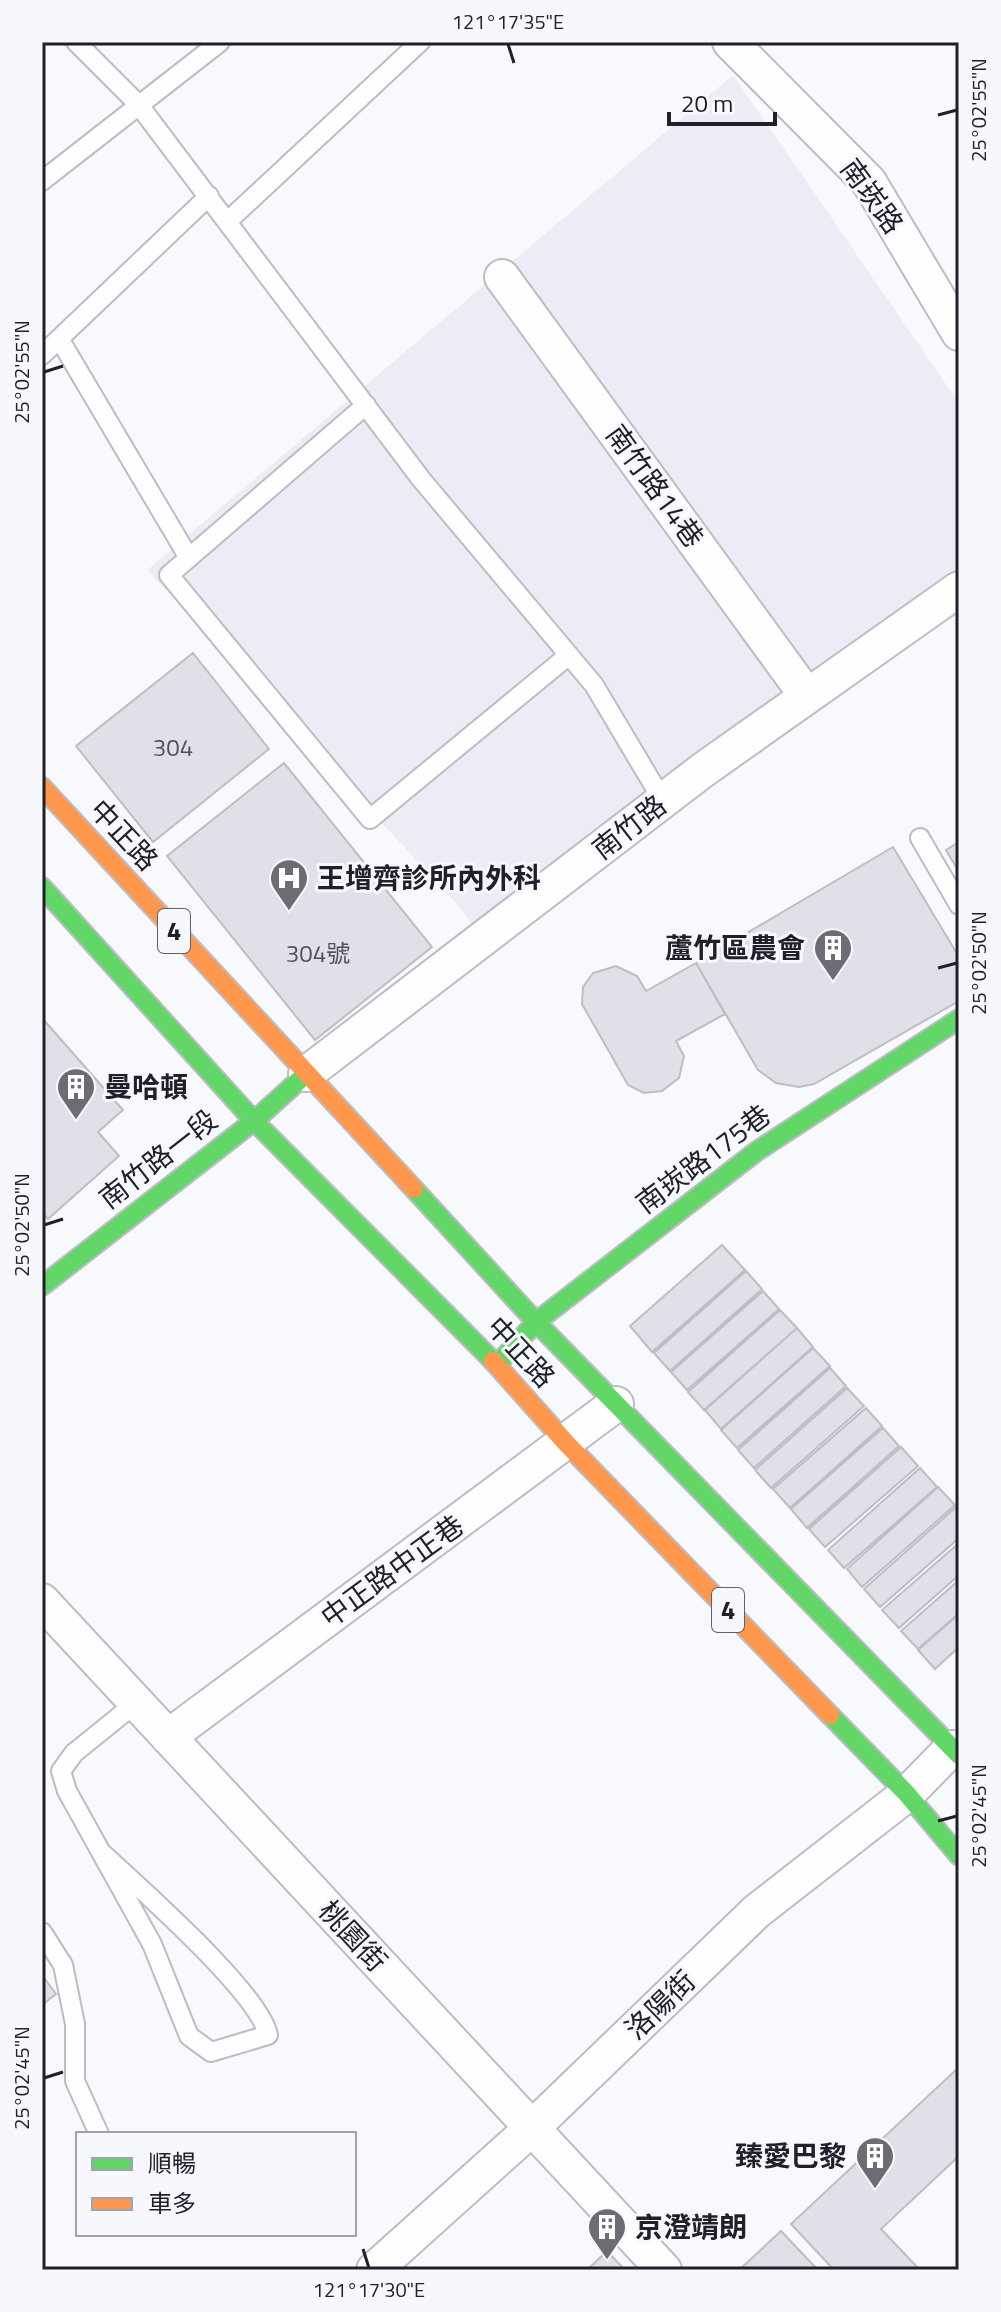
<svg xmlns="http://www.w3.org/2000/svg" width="1001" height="2312" font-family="'Titillium Web','Noto Sans TC',sans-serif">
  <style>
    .built { fill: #ebecf6 }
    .building { fill: #e0e0e8; stroke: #bdbec5; stroke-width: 2 }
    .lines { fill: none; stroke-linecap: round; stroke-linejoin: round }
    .lane-casing { stroke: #bcbcc4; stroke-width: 22 }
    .street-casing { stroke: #bcbcc4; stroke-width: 38 }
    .fast-casing { stroke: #bcbcc4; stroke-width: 22 }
    .slow-casing { stroke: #bcbcc4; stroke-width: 22 }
    .lane { stroke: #fefeff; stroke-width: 18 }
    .street { stroke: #fefeff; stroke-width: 34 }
    .fast { stroke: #63d668; stroke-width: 18 }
    .slow { stroke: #ff974d; stroke-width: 18 }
    .ticks { fill: none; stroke: #20202b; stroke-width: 3 }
    .labels { text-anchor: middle; stroke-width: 6; stroke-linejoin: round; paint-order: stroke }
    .number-label { font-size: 24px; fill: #51515b }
    .shield { fill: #f7f8fe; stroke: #60616a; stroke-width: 2 }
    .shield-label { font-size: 26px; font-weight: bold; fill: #20202b }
    .street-label { font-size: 28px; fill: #20202b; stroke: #f7f8fe }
    .poi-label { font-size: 28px; font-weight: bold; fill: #20202b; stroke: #f7f8fe; text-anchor: start }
    .neatline { fill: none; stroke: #20202b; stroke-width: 3 }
    .ticks-label { font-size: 20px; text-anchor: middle; fill: #20202b }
  </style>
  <rect width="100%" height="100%" fill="#f8f9fd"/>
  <path class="built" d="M 733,75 L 959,403 L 959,581 L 479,933 L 457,904 L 147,570 Z"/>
  <path class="building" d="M 193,653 L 269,749 L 153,842 L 76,746 Z
    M 284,763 L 432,947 L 315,1040 L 167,856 Z
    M 959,842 L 959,872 L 946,850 Z
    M 893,847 L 959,957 L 959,1001 L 814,1084 L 799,1087 L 776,1083 L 758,1070 L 696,963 Z
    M 696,963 L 725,1014 L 676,1041 L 684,1056 L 679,1078 L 662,1091 L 644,1093 L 628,1085 L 582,1004 L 583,987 L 593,973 L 616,966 L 637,976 L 646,991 Z
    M 42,1018 L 123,1110 L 98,1132 L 119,1156 L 48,1219 L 42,1212 Z
    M 722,1245 L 745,1270 L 652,1352 L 630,1326 Z
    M 746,1271 L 762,1289 L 670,1371 L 654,1353 Z
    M 763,1291 L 779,1309 L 687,1390 L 671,1372 Z
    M 780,1310 L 797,1328 L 704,1410 L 688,1392 Z
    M 797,1328 L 813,1347 L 721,1429 L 705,1410 Z
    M 813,1348 L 830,1366 L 737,1448 L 721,1430 Z
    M 830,1368 L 846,1386 L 754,1468 L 738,1450 Z
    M 847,1388 L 864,1406 L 771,1488 L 755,1470 Z
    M 866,1408 L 882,1426 L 790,1508 L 773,1489 Z
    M 883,1428 L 899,1446 L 807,1528 L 791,1509 Z
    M 901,1447 L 918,1466 L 825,1547 L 809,1529 Z
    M 920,1468 L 937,1487 L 844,1568 L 828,1550 Z
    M 938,1487 L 955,1505 L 862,1587 L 847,1569 Z
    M 956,1507 L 959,1538 L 880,1607 L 864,1589 Z
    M 959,1543 L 959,1575 L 899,1628 L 882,1610 Z
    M 959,1580 L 959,1613 L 918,1649 L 901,1631 Z
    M 959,1614 L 959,1647 L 935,1669 L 918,1650 Z
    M 42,1975 L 56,1994 L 42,2005 Z
    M 959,2067 L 959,2156 L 881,2229 L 920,2270 L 834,2270 L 791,2224 Z
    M 781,2231 L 818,2270 L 739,2270 Z
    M 607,2251 L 625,2270 L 587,2270 Z"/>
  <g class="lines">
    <g class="lane-casing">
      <path id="lane" d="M 76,42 L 138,104 L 421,479 L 594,685 L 663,801
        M 42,181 L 220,42
        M 229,220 L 420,42
        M 60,340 L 189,558
        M 42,355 L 209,196
        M 366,405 L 169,575 L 370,819 L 569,655
        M 920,838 L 959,905
        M 101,1852 C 138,1887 259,1992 268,2035 L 211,2052 L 189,2036 L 152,1944 L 67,1791 L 61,1771 L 74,1753 L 136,1703
        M 42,1932 L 63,1965 L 75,2024 L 75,2081 L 99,2134"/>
    </g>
    <g class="street-casing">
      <path id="street" d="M 730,42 L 869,182 L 959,333
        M 502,277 L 807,696
        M 306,1074 L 703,770 L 959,589
        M 42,1601 L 664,2270
        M 168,1737 L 616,1404
        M 374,2270 L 532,2128 L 757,1911 L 907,1794 L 952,1748"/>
    </g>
    <g class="fast-casing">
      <path id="fast" d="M 42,887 L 254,1121 L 493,1361
        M 414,1189 L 536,1322 L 959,1755
        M 42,1286 L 254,1121 L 306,1074
        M 497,1365 L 536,1322 L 757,1151 L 959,1019
        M 830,1715 L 907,1794 L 959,1856"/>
    </g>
    <g class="slow-casing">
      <path id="slow" d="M 42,787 L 414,1189
        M 493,1361 L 566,1443 L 830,1715"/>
    </g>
    <use href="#lane" class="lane"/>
    <use href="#street" class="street"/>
    <use href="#fast" class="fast"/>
    <use href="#slow" class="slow"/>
  </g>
  <path class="ticks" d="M 508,44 L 514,63M 938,115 L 957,110M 44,372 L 63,366M 938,968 L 957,963M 44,1225 L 63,1219M 938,1821 L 957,1816M 44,2078 L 63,2072M 363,2249 L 369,2268"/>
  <defs>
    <g id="hospital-pin" transform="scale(2)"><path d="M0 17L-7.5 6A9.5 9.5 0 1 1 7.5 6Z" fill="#6c6c74" stroke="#f7f8fe"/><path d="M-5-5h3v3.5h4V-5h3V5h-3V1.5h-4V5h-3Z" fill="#fff"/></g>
    <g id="building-pin" transform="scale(2)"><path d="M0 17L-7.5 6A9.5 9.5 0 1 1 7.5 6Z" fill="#6c6c74" stroke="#f7f8fe"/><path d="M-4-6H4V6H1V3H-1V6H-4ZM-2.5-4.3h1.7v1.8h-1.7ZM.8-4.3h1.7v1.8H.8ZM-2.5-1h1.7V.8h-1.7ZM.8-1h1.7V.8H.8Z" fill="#fff"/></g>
  </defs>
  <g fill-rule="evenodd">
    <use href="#hospital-pin" x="289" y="878"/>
    <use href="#building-pin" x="833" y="948"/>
    <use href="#building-pin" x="76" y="1087"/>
    <use href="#building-pin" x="875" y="2156"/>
    <use href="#building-pin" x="607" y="2227"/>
  </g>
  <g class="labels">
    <g class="number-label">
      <text x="173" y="756">304</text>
      <text x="318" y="962">304號</text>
    </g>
    <g class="shield">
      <rect x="158" y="909" width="32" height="44" rx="6"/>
      <rect x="712" y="1588" width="32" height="44" rx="6"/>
    </g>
    <g class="shield-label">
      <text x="174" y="940">4</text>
      <text x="728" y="1619">4</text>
    </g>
    <g class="street-label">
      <text transform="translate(872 196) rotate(54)" y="10">南崁路</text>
      <text transform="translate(655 486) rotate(54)" y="10">南竹路14巷</text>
      <text transform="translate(629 827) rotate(-38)" y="10">南竹路</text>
      <text transform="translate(124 835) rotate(47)" y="10">中正路</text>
      <text transform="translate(158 1159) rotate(-38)" y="10">南竹路一段</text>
      <text transform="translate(703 1159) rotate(-37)" y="10">南崁路175巷</text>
      <text transform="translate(521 1352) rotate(47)" y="10">中正路</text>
      <text transform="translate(392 1571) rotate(-36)" y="10">中正路中正巷</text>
      <text transform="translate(353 1936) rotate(47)" y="10">桃園街</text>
      <text transform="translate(660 2005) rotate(-44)" y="10">洛陽街</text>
    </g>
    <g class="poi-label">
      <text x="317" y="888">王增齊診所內外科</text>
      <text x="805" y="958" text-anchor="end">蘆竹區農會</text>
      <text x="104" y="1097">曼哈頓</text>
      <text x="847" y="2166" text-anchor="end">臻愛巴黎</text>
      <text x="635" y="2237">京澄靖朗</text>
    </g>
  </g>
  <rect width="1001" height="2312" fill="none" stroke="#f7f8fe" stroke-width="88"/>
  <rect x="76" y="2132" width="280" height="104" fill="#f7f8fe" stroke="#a1a2aa" stroke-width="2"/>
  <rect x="92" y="2158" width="40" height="12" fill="#63d668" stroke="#a1a2aa" stroke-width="2"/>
  <text x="148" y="2172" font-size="24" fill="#20202b">順暢</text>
  <rect x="92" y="2198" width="40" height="12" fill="#ff974d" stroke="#a1a2aa" stroke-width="2"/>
  <text x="148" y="2212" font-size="24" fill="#20202b">車多</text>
  <path d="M669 112v12h106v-12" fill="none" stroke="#20202b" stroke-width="4"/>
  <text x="681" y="112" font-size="24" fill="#20202b" stroke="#f7f8fe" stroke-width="6" paint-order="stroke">20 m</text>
  <rect x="44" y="44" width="913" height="2224" class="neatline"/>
  <g class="ticks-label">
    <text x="508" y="29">121°17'35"E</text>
    <text transform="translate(979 110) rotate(-90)" y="7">25°02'55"N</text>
    <text transform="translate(22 372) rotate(-90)" y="7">25°02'55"N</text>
    <text transform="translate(979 963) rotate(-90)" y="7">25°02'50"N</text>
    <text transform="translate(22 1225) rotate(-90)" y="7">25°02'50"N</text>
    <text transform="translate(979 1816) rotate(-90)" y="7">25°02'45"N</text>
    <text transform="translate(22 2078) rotate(-90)" y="7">25°02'45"N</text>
    <text x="369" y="2297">121°17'30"E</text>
  </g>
</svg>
